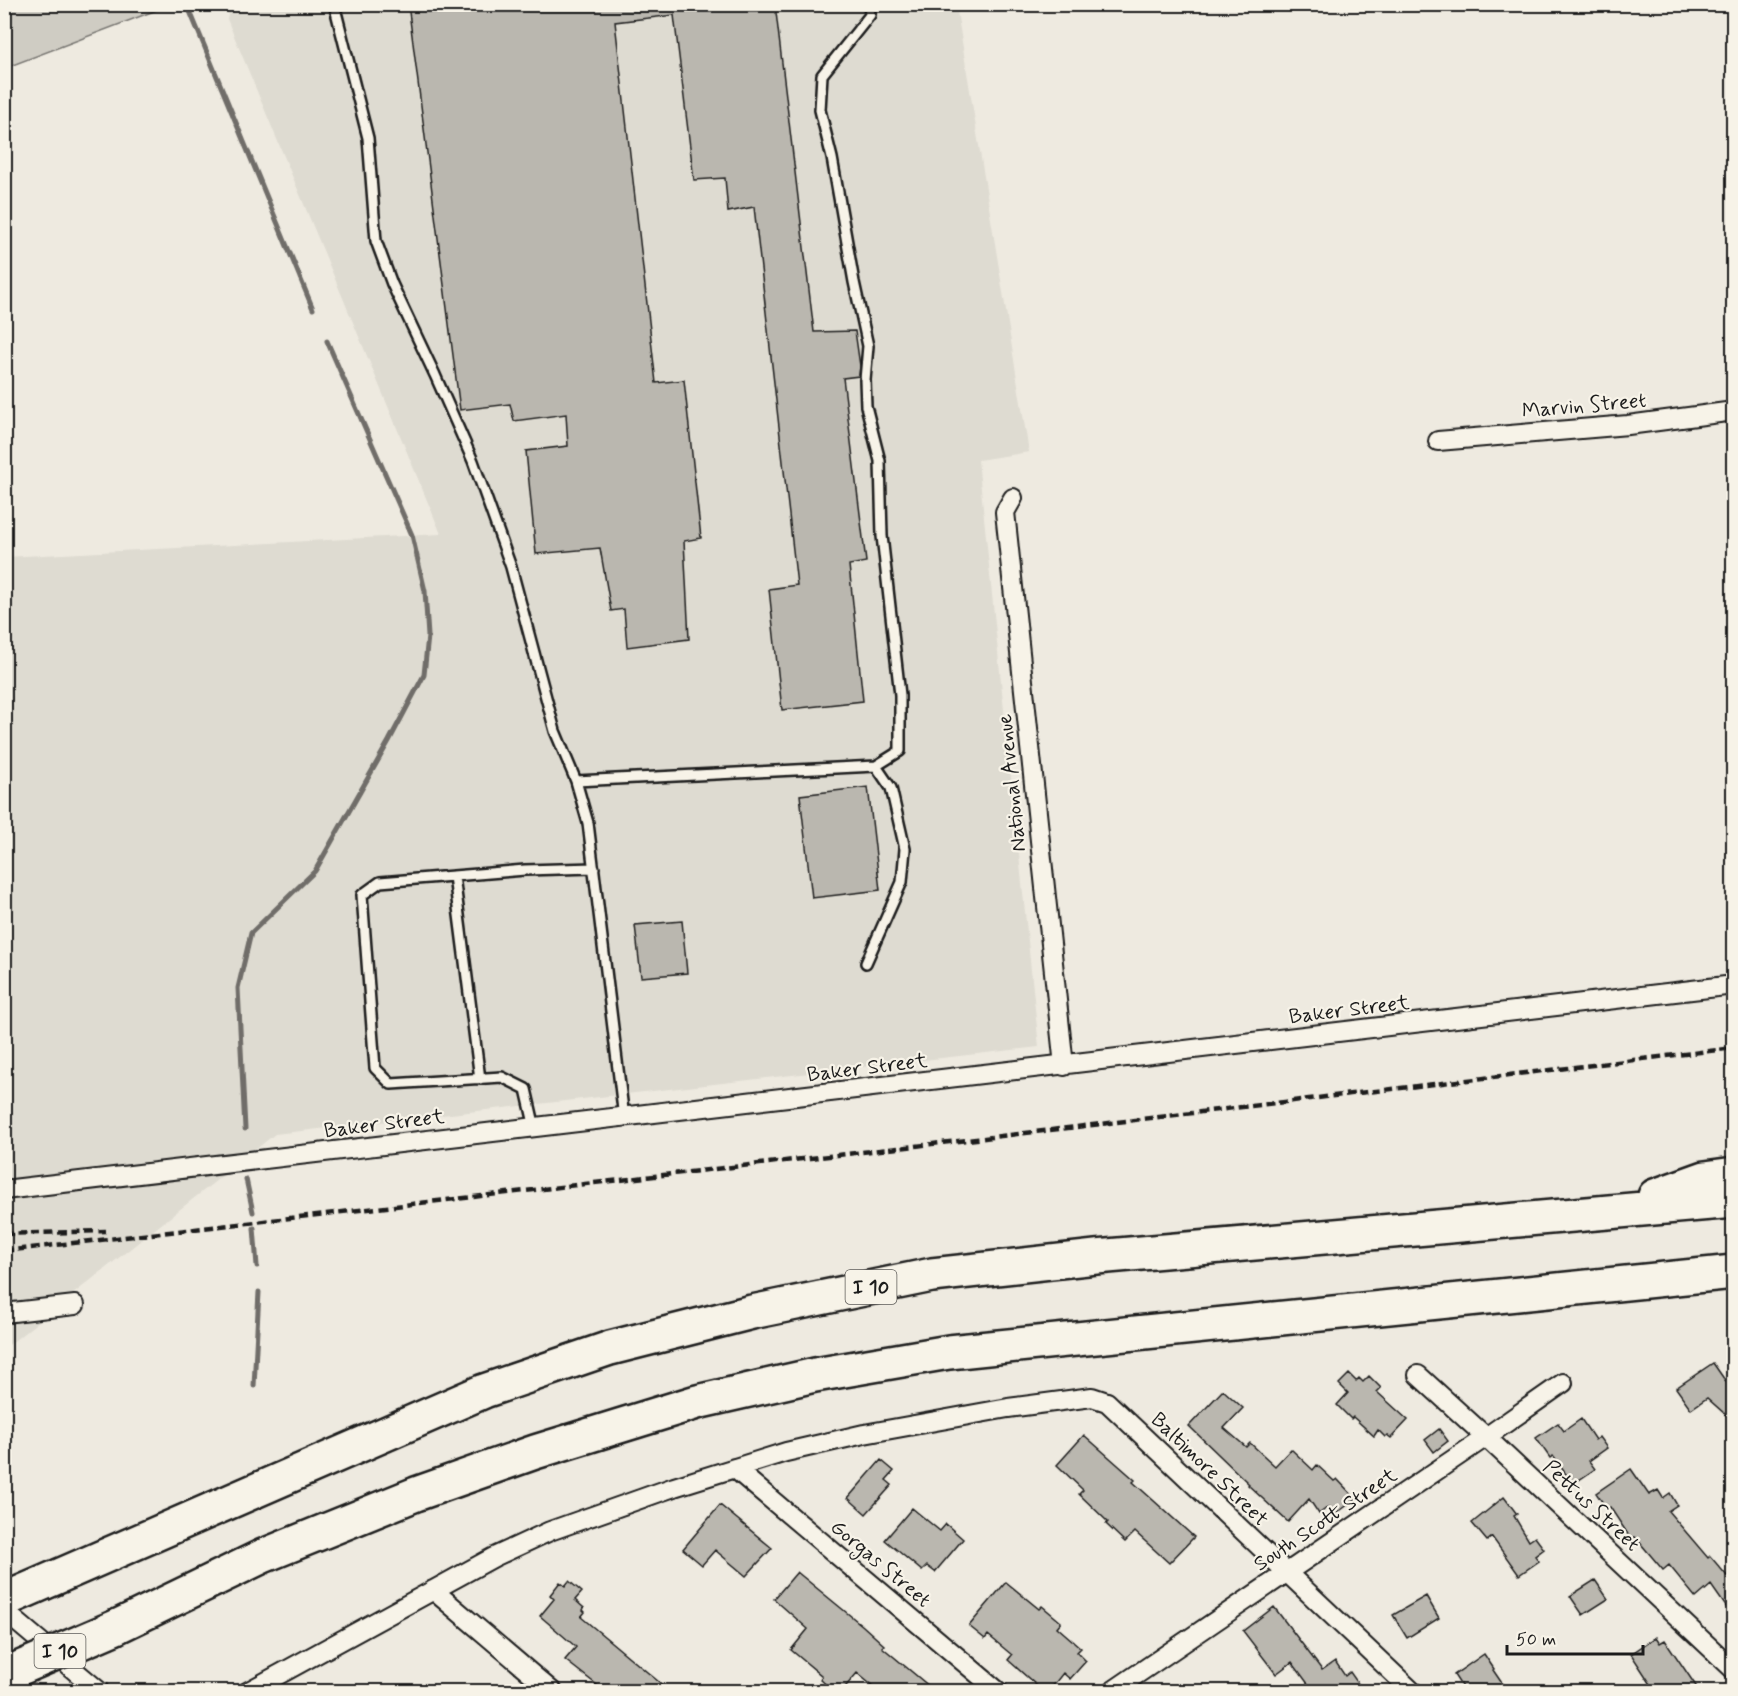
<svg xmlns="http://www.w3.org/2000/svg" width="1738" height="1696" font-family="Mynerve,sans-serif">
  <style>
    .built { fill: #dedbd1 }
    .green { fill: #cfccc3; stroke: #767470; stroke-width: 1.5 }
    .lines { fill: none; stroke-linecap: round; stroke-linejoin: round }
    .stream { stroke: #6f6d69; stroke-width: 5 }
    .building { fill: #bab7af; stroke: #1c1c1c; stroke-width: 1.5 }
    .lane-casing { stroke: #1c1c1c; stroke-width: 14 }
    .street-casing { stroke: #1c1c1c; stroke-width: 22 }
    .highway-casing { stroke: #1c1c1c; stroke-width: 38 }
    .lane { stroke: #f7f3e8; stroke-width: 9 }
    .street { stroke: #f7f3e8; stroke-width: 18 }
    .highway { stroke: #f7f3e8; stroke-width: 33 }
    .rail { stroke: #1c1c1c; stroke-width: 4.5; stroke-dasharray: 9 4.5; stroke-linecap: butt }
    .highway-bridge-casing { stroke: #1c1c1c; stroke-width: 38; stroke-linecap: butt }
    .highway-bridge { stroke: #f7f3e8; stroke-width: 33 }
    .labels { text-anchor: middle; stroke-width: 4.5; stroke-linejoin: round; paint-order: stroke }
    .shield { fill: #f7f3e8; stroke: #5e5c59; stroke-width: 1.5 }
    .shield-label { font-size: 20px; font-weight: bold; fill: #1c1c1c }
    .street-label { font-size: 21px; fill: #1c1c1c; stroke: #f7f3e8 }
  </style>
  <rect width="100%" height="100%" fill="#eeeae0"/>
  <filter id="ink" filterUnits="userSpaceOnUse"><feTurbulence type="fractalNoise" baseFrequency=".0167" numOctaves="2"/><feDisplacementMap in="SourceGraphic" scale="12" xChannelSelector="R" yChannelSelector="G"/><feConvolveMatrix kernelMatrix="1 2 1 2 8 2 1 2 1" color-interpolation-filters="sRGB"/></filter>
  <g filter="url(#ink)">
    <path class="built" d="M 231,5 L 956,5 L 1029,452 L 978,460 L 1039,1047 L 275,1134 L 5,1348 L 5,557 L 441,534 L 227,19 Z"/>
    <path class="green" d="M 5,4 L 170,4 L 170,5 L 5,68 Z"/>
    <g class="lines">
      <path class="stream" d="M 187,4 L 313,309
        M 245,1129 L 238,988 L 251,933 L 315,871 L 389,741 L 424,675 L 428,636 L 425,591 L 412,535 L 327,341
        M 246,1179 L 253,1212
        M 254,1228 L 257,1266
        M 254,1386 L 259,1292"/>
    </g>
    <path class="building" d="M 408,4 L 775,4 L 814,332 L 855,331 L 860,366 L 859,376 L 843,378 L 866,562 L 849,565 L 863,701 L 782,710 L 769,589 L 797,585 L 754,207 L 728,212 L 725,178 L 694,180 L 674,15 L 615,22 L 656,383 L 684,380 L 701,538 L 684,541 L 689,639 L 627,647 L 624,609 L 611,611 L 600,548 L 536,554 L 526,451 L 568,446 L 566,414 L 514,421 L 510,404 L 460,410 Z
      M 868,787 L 880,890 L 812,898 L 800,795 Z
      M 682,921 L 687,973 L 641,977 L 635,925 Z
      M 1713,1363 L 1734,1393 L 1734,1422 L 1707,1398 L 1691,1409 L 1676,1388 Z
      M 1349,1374 L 1356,1381 L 1359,1378 L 1363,1382 L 1369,1376 L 1381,1388 L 1377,1392 L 1408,1420 L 1391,1438 L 1387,1435 L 1385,1437 L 1378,1430 L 1374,1436 L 1353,1417 L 1351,1419 L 1337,1405 L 1348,1393 L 1339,1384 Z
      M 1223,1390 L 1243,1408 L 1224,1428 L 1246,1447 L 1250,1443 L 1275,1466 L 1291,1449 L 1313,1470 L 1317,1465 L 1334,1481 L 1337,1479 L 1356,1499 L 1334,1515 L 1328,1507 L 1319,1514 L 1309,1499 L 1288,1522 L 1248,1485 L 1249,1484 L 1189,1426 Z
      M 1581,1419 L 1595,1440 L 1599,1437 L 1607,1448 L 1589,1461 L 1595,1469 L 1573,1484 L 1553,1456 L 1550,1458 L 1536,1438 L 1558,1423 L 1564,1431 Z
      M 1439,1429 L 1448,1441 L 1434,1452 L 1425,1440 Z
      M 1084,1435 L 1135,1480 L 1133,1482 L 1194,1537 L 1169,1563 L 1135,1532 L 1125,1542 L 1106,1524 L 1108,1522 L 1079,1494 L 1083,1490 L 1057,1465 Z
      M 881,1460 L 894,1471 L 886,1480 L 892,1485 L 866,1514 L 848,1498 Z
      M 1631,1469 L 1649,1495 L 1658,1490 L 1663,1498 L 1670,1493 L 1677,1505 L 1668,1511 L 1708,1558 L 1710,1556 L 1734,1584 L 1734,1618 L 1711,1585 L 1696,1598 L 1669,1565 L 1663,1570 L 1635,1537 L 1631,1539 L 1610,1507 L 1607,1509 L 1596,1493 Z
      M 1504,1497 L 1517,1514 L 1514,1516 L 1529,1541 L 1535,1537 L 1544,1549 L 1535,1556 L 1539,1561 L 1519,1575 L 1492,1537 L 1487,1541 L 1472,1523 Z
      M 720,1505 L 772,1548 L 746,1576 L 715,1550 L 702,1565 L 683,1549 Z
      M 912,1508 L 940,1531 L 946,1524 L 963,1539 L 935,1572 L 927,1566 L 922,1571 L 885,1540 Z
      M 797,1572 L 863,1626 L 884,1645 L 882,1647 L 936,1692 L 880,1692 L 857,1673 L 841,1692 L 834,1692 L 820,1679 L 822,1676 L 791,1650 L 808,1629 L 774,1599 Z
      M 1595,1580 L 1608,1599 L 1583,1615 L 1570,1596 Z
      M 569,1581 L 582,1592 L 575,1600 L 584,1608 L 583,1610 L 585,1612 L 581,1617 L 671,1692 L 606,1692 L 565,1660 L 576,1647 L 540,1616 L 554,1599 L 550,1595 L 560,1582 L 565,1586 Z
      M 1006,1582 L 1039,1609 L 1042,1606 L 1061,1622 L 1057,1627 L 1081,1648 L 1077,1652 L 1086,1661 L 1070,1679 L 1063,1673 L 1048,1692 L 1044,1692 L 1008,1660 L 1012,1655 L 988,1635 L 985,1639 L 969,1626 Z
      M 1426,1596 L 1439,1618 L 1407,1638 L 1393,1615 Z
      M 1274,1607 L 1322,1670 L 1335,1661 L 1345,1676 L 1350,1672 L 1364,1692 L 1314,1692 L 1292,1662 L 1276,1674 L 1243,1631 Z
      M 1656,1637 L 1660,1643 L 1665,1640 L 1700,1692 L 1656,1692 L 1631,1654 Z
      M 1484,1654 L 1494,1669 L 1493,1670 L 1508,1692 L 1465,1692 L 1454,1675 Z"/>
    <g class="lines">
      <g class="lane-casing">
        <path id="lane" d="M 334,4 L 368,138 L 376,241 L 392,284 L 435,375 L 473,461 L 511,567 L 555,731 L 576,781 L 588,823 L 624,1118
          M 869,4 L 870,15 L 822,75 L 820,110 L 832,158 L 854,282 L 868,346 L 865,380 L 866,406 L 880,461 L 882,536 L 900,695 L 900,751 L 876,766
          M 576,781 L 876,766 L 891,788 L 905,849 L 902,882 L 866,963
          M 454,876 L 480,1079
          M 535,1128 L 526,1089 L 502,1077 L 391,1084 L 375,1068 L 362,895 L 380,882 L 525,870 L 594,868"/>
      </g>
      <g class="street-casing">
        <path id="street" d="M 1438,441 L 1628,425 L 1734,411
          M 1013,498 L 1005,512 L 1064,1066
          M 4,1190 L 1734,985
          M 4,1313 L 75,1305
          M 1418,1375 L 1486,1437 L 1734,1670
          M 734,1468 L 999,1692
          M 433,1590 L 553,1692
          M 4,1611 L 100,1692
          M 247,1692 L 494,1557 L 550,1531 L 674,1487 L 786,1452 L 864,1434 L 1008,1408 L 1092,1397 L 1107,1402 L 1413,1692
          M 1111,1692 L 1486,1437 L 1563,1383"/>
      </g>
      <g class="highway-casing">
        <path id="highway" d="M 1655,1196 L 1705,1178 L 1734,1174
          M 4,1600 L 484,1391 L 610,1348 L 752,1312 L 932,1275 L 1096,1257 L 1734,1201
          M 116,1627 L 263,1556 L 416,1494 L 535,1452 L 697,1402 L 815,1375 L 949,1352 L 1734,1272"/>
      </g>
      <use href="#lane" class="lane"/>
      <use href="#street" class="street"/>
      <use href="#highway" class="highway"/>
      <path class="rail" d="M 4,1234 L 106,1231
        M 4,1251 L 976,1139 L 1734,1048
        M 4,1668 L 32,1692"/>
      <g class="highway-bridge-casing">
        <path id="highway-bridge" d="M 4,1675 L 116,1627"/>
      </g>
      <use href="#highway-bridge" class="highway-bridge"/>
    </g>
  </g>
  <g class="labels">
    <g class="shield">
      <rect x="845.5" y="1270" width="51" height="34" rx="4.5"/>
      <rect x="34.5" y="1634" width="51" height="34" rx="4.5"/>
    </g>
    <g class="shield-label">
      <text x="871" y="1294">I 10</text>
      <text x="60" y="1658">I 10</text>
    </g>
    <g class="street-label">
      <text transform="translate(1584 405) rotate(-5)" y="7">Marvin Street</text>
      <text transform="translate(1011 783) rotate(-96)" y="7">National Avenue</text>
      <text transform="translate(1349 1009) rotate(-7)" y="7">Baker Street</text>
      <text transform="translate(867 1067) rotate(-7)" y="7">Baker Street</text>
      <text transform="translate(384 1123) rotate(-7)" y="7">Baker Street</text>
      <text transform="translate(1210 1469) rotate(44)" y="7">Baltimore Street</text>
      <text transform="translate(1592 1505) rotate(43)" y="7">Pettus Street</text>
      <text transform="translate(1325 1519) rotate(-34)" y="7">South Scott Street</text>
      <text transform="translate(881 1563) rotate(40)" y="7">Gorgas Street</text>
    </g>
  </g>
  <rect width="1738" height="1696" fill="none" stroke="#f7f3e8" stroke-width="24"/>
  <rect x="12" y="12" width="1714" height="1672" fill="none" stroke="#1c1c1c" stroke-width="2" filter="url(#ink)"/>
  <path d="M1507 1645v9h136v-9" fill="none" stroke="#1c1c1c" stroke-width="3"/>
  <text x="1516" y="1645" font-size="18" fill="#1c1c1c" stroke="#f7f3e8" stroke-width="4.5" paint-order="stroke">50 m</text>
</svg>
